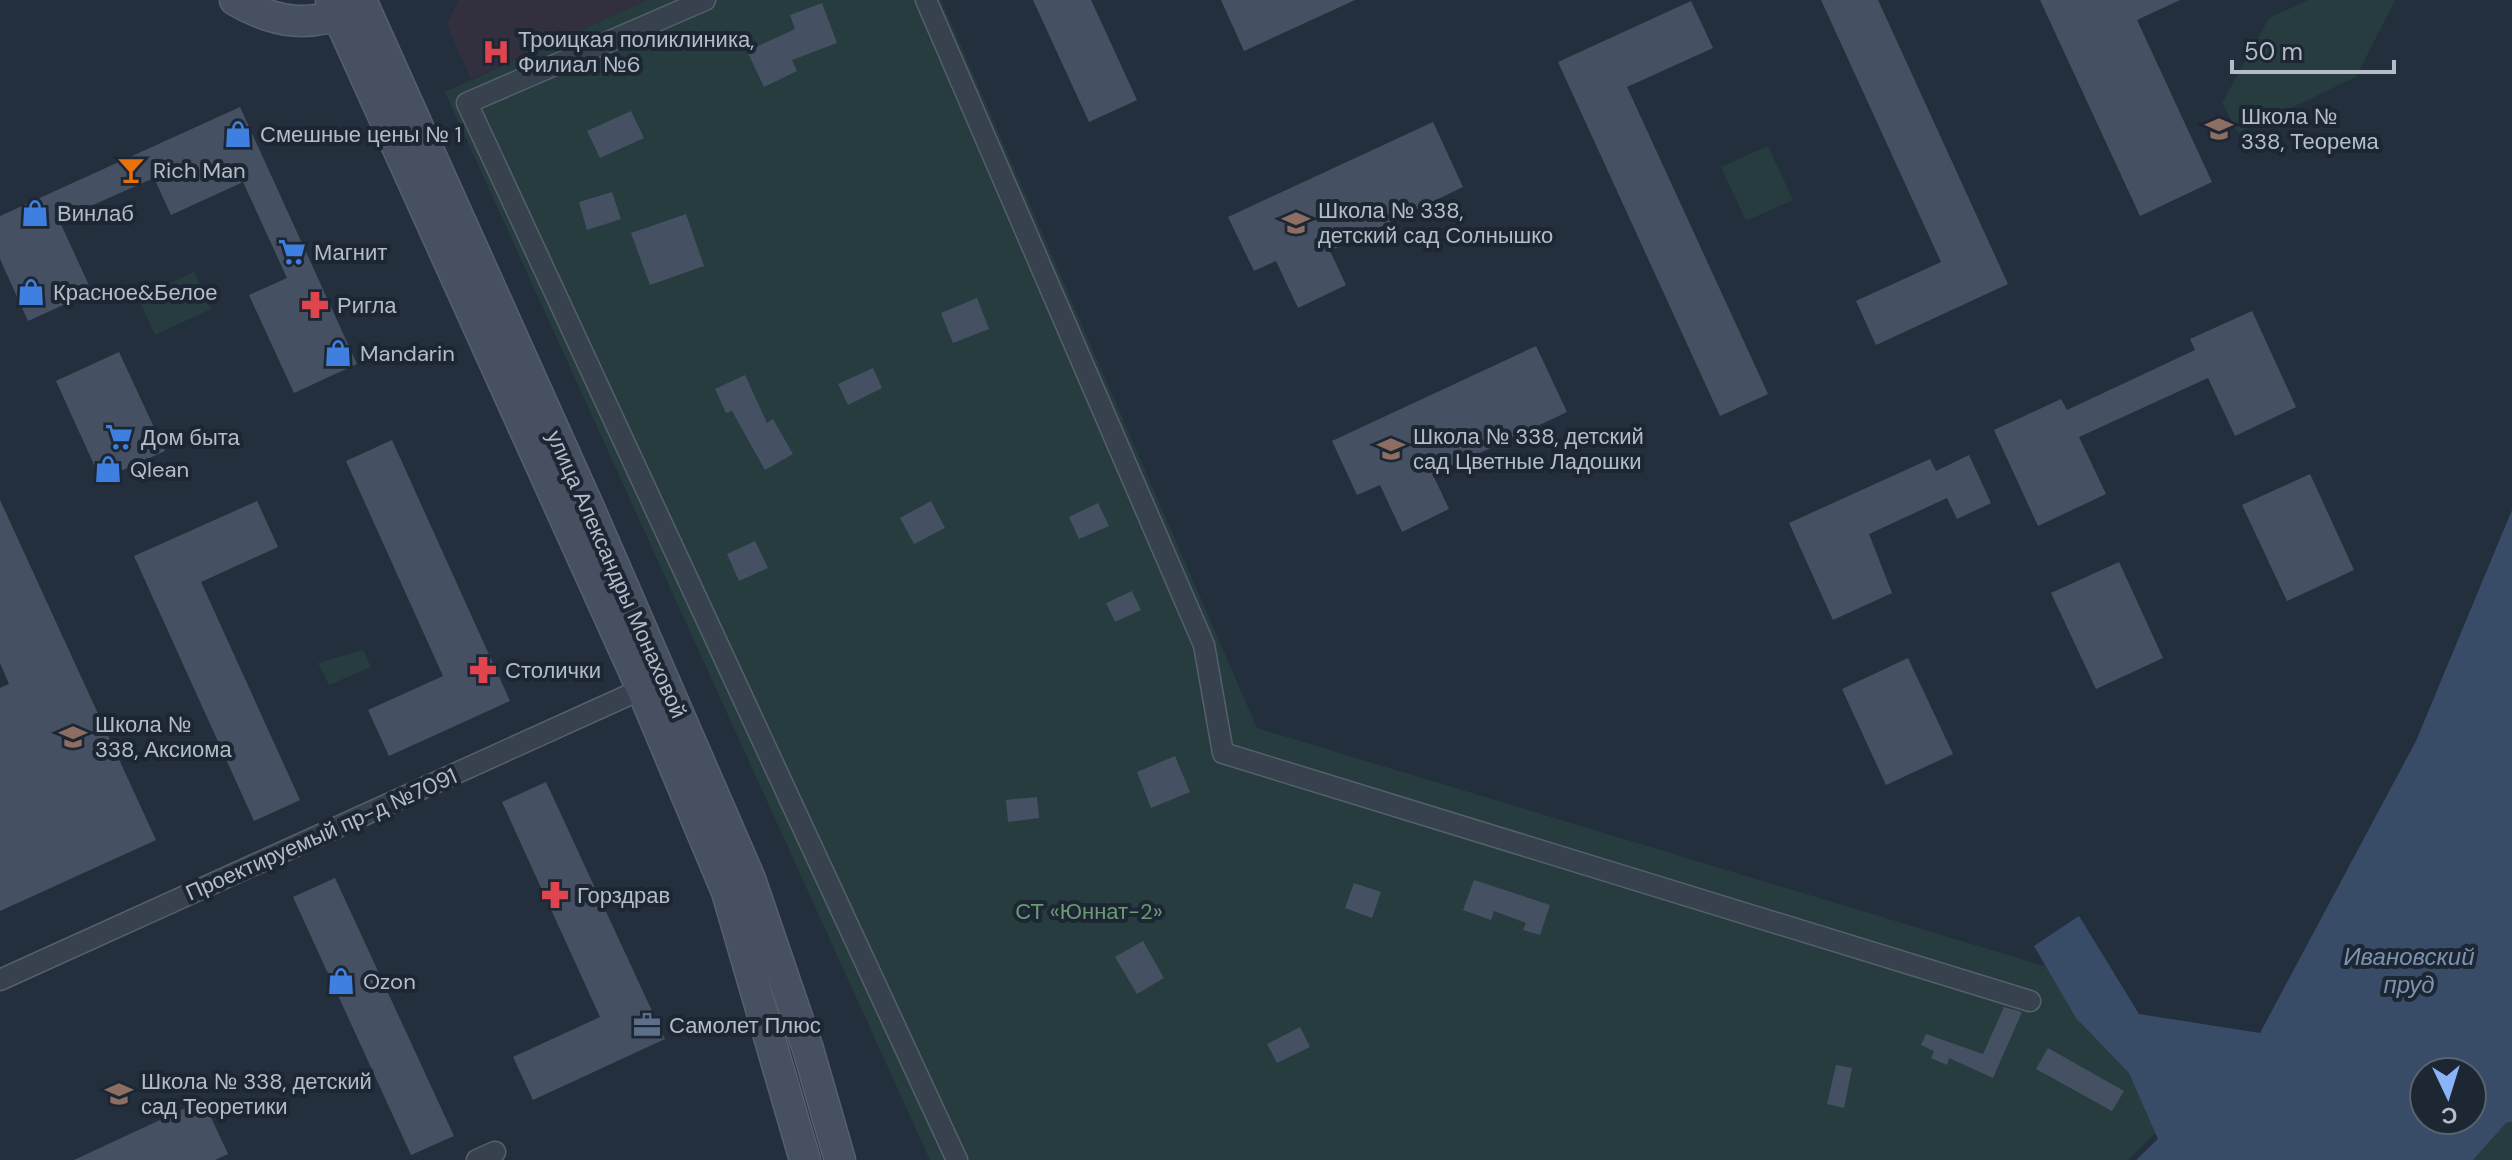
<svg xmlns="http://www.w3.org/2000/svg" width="2512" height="1160" font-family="'DM Sans',sans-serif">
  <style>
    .medical { fill: #32303f }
    .green { fill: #263c3f }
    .water { fill: #394c67; fill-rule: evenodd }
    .building { fill: #455162 }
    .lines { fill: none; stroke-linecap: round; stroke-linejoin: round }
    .street-casing { stroke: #565f6c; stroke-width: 23 }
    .secondary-casing { stroke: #565f6c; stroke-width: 33 }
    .street { stroke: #38414e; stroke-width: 20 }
    .secondary { stroke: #465061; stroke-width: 30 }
    .labels { text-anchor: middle; stroke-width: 8; stroke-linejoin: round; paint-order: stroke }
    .poi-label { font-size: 22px; fill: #b4bcc9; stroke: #1d2633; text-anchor: start }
    .street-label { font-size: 22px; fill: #b4bcc9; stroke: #1d2633 }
    .park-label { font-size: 22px; fill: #6b9a76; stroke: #1d2633 }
    .water-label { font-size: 24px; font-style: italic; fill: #7c92b1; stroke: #1d2633 }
  </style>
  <rect width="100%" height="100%" fill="#242f3e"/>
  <path class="medical" d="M 458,0 L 647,0 L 471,79 L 447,25 Z"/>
  <path class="green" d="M 647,0 L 941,0 L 1257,728 L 2054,969 L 2138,1078 L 2161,1128 L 2128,1160 L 930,1160 L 445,92 Z
    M 2308,0 L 2395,0 L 2356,77 L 2238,133 L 2222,103 L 2269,18 Z
    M 1768,146 L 1793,200 L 1746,221 L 1721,167 Z
    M 194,272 L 211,309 L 155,335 L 138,298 Z
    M 363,650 L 371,667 L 329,685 L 318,663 Z
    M 2507,1122 L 2512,1122 L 2512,1160 L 2473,1160 Z"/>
  <path class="water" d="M 2512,510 L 2512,1122 L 2507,1122 L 2473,1160 L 2136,1160 L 2158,1139 L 2129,1073 L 2076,1018 L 2034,946 L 2079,916 L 2139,1014 L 2260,1033 L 2416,741 ZM 2424,1072 L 2472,1072 L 2472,1120 L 2424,1120 Z"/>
  <path class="building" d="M 1033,0 L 1091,0 L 1137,100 L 1089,122 Z
    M 1221,0 L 1355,0 L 1244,51 Z
    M 1821,0 L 1878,0 L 2008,284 L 1876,345 L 1856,301 L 1941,262 Z
    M 2040,0 L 2180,0 L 2137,20 L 2212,182 L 2140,216 Z
    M 1691,1 L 1713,48 L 1627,87 L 1768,394 L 1720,416 L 1558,62 Z
    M 822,3 L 837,43 L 792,60 L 797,71 L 764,87 L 747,51 L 795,29 L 790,15 Z
    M 240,107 L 357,364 L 294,393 L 249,295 L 287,278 L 243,182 L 171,215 L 154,178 L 59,220 L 92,292 L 28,321 L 0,259 L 0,216 Z
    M 631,111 L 644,138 L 600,158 L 587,131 Z
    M 1433,122 L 1463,187 L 1330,251 L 1346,285 L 1298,308 L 1276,261 L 1254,271 L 1228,217 Z
    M 612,192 L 621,219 L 587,230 L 579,202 Z
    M 686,214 L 704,266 L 650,285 L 631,233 Z
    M 977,298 L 989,329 L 953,343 L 941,313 Z
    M 2252,311 L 2296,407 L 2235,436 L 2208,378 L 2079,437 L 2106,494 L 2038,526 L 1994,430 L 2061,399 L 2067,410 L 2195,350 L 2190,339 Z
    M 1536,346 L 1567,412 L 1433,475 L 1449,509 L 1402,532 L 1380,485 L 1357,495 L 1332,441 Z
    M 119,352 L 165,451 L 101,480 L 56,381 Z
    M 873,368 L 882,388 L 848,405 L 838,384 Z
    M 745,375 L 767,423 L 773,419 L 793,454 L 765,470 L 732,411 L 726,413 L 715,389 Z
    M 392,440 L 510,701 L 389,756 L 368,710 L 443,676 L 346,461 Z
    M 1969,455 L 1991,503 L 1957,519 L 1947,498 L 1869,534 L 1892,593 L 1833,620 L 1789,523 L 1930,459 L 1936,471 Z
    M 2310,474 L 2354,570 L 2287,601 L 2242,505 Z
    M 0,500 L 156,840 L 0,911 L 0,688 L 9,684 L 0,663 Z
    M 257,501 L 278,547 L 201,582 L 300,800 L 254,821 L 134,556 Z
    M 931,501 L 945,528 L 914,544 L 900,518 Z
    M 1098,503 L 1109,526 L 1079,539 L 1069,517 Z
    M 755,541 L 768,568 L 739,581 L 727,554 Z
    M 2119,562 L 2163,658 L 2096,689 L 2051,593 Z
    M 1132,591 L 1141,610 L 1115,622 L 1106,603 Z
    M 1908,658 L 1953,754 L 1886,785 L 1842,689 Z
    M 1175,756 L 1190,792 L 1151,808 L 1137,772 Z
    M 546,782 L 665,1039 L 533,1100 L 513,1057 L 600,1017 L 502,802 Z
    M 1037,797 L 1039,818 L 1008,822 L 1006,800 Z
    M 335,878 L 454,1136 L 411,1155 L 293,897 Z
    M 1474,880 L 1550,905 L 1540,935 L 1523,930 L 1526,923 L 1494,911 L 1491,920 L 1463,910 Z
    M 1354,883 L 1381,892 L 1372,918 L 1345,908 Z
    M 1143,941 L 1164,978 L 1137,994 L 1115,957 Z
    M 2004,1007 L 2022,1012 L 1993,1078 L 1949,1058 L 1947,1065 L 1931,1058 L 1934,1051 L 1921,1045 L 1926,1034 L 1983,1054 Z
    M 1300,1027 L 1310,1047 L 1277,1063 L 1267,1044 Z
    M 2048,1048 L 2124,1091 L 2112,1111 L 2036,1069 Z
    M 1836,1065 L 1852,1068 L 1844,1108 L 1827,1104 Z
    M 203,1100 L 228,1154 L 215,1160 L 74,1160 Z"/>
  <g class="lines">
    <g class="street-casing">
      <path id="street" d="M 705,0 L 467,103 L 957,1160
        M 926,0 L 1204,645 L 1223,753 L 2030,1001
        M 0,980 L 642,689
        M 477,1160 L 495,1152"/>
    </g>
    <g class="secondary-casing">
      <path id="secondary" d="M 235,0 C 276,24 311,28 354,9
        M 331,0 L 642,689 L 727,892 L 805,1160
        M 361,0 L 589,508 L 750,879 L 808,1049 L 840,1160"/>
    </g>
    <use href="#street" class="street"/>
    <use href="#secondary" class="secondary"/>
  </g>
  <defs>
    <g id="hospital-bare" transform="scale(2.16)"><path d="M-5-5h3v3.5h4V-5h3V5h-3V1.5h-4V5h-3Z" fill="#e0444e" stroke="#1d2633" stroke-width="2.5" paint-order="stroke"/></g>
    <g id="school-bare" transform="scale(2.16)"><path d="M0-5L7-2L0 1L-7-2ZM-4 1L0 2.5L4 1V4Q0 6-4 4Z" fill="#8d6e63" stroke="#1d2633" stroke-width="2.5" paint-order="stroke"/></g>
    <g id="shop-bare" transform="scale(2.16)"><path d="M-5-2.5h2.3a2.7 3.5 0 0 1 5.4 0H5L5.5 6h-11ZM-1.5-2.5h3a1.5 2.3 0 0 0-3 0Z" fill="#3f7fe0" stroke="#1d2633" stroke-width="2.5" paint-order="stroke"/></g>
    <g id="bar-bare" transform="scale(2.16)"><path d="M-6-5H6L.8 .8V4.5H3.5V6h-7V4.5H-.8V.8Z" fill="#e8710a" stroke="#1d2633" stroke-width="2.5" paint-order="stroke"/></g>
    <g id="supermarket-bare" transform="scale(2.16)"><path d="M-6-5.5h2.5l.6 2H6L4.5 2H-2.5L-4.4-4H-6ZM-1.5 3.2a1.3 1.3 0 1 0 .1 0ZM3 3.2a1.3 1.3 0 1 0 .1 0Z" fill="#3f7fe0" stroke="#1d2633" stroke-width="2.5" paint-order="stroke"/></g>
    <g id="pharmacy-bare" transform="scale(2.16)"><path d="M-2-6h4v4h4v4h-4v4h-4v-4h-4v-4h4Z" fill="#e0444e" stroke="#1d2633" stroke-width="2.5" paint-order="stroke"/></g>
    <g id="office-bare" transform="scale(2.16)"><path d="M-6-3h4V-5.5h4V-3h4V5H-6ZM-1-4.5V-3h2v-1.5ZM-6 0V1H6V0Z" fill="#5c6f8a" stroke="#1d2633" stroke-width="2.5" paint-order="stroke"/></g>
  </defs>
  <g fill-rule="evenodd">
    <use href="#hospital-bare" x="496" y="52"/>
    <use href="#school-bare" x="2219" y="129"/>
    <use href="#shop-bare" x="238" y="134"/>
    <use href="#bar-bare" x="131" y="170"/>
    <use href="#shop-bare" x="35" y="213"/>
    <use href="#school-bare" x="1296" y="223"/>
    <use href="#supermarket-bare" x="292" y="252"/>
    <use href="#shop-bare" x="31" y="292"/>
    <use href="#pharmacy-bare" x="315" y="305"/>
    <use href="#shop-bare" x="338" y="353"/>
    <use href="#supermarket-bare" x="119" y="437"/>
    <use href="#school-bare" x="1391" y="449"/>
    <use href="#shop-bare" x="108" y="469"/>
    <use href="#pharmacy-bare" x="483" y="670"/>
    <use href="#school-bare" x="73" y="737"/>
    <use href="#pharmacy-bare" x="555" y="895"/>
    <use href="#shop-bare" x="341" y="981"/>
    <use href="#office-bare" x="647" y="1025"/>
    <use href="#school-bare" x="119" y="1094"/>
  </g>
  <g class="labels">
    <g class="poi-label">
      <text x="518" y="47">Троицкая поликлиника,<tspan x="518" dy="25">Филиал №6</tspan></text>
      <text x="2241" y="124">Школа №<tspan x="2241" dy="25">338, Теорема</tspan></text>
      <text x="260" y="142">Смешные цены № 1</text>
      <text x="153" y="178">Rich Man</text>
      <text x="1318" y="218">Школа № 338,<tspan x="1318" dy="25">детский сад Солнышко</tspan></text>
      <text x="57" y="221">Винлаб</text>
      <text x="314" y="260">Магнит</text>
      <text x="53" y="300">Красное&amp;Белое</text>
      <text x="337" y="313">Ригла</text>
      <text x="360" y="361">Mandarin</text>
      <text x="1413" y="444">Школа № 338, детский<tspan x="1413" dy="25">сад Цветные Ладошки</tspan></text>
      <text x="141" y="445">Дом быта</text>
      <text x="130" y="477">Qlean</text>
      <text x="505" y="678">Столички</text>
      <text x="95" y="732">Школа №<tspan x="95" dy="25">338, Аксиома</tspan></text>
      <text x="577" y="903">Горздрав</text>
      <text x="363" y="989">Ozon</text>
      <text x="669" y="1033">Самолет Плюс</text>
      <text x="141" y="1089">Школа № 338, детский<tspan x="141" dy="25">сад Теоретики</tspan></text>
    </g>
    <g class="street-label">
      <text transform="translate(617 574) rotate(66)" y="8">улица Александры Монаховой</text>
      <text transform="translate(321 834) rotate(-24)" y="8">Проектируемый пр-д №7091</text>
    </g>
    <g class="park-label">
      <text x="1089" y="919">СТ «Юннат-2»</text>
    </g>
    <g class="water-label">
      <text x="2409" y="965">Ивановский<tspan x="2409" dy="28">пруд</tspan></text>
    </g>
  </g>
  <g transform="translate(2448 1096) rotate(176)"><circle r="38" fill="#1d2633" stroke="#59626f" stroke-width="2"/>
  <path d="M0-6L14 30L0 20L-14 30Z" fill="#8ab4f8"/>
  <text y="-12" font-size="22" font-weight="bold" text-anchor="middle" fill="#b4bcc9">С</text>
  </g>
  <path d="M2232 60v12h162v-12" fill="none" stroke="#b4bcc9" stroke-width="4"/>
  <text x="2244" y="60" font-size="24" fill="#b4bcc9" stroke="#1d2633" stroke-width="6" paint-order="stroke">50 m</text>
</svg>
